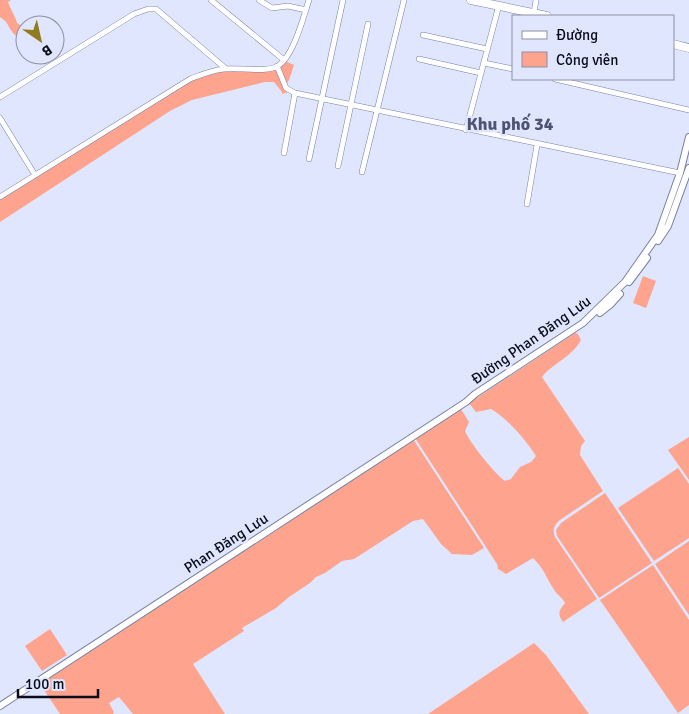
<svg xmlns="http://www.w3.org/2000/svg" width="689" height="714" font-family="Signika,sans-serif">
  <style>
    .green { fill: #fea48e }
    .lines { fill: none; stroke-linecap: round; stroke-linejoin: round }
    .minor-casing { stroke: #7880a2; stroke-width: 6 }
    .tertiary-casing { stroke: #7880a2; stroke-width: 8 }
    .primary-casing { stroke: #7880a2; stroke-width: 9 }
    .minor { stroke: #fff; stroke-width: 5 }
    .tertiary { stroke: #fff; stroke-width: 6 }
    .primary { stroke: #fff; stroke-width: 8 }
    .labels { text-anchor: middle; stroke-width: 5; stroke-linejoin: round; paint-order: stroke }
    .street-label { font-size: 15px; fill: #0b0e1a; stroke: #e0e6fd }
    .quarter-label { font-size: 18px; font-weight: bold; fill: #4d5473; stroke: #e0e6fd }
  </style>
  <rect width="100%" height="100%" fill="#e0e6fd"/>
  <path class="green" d="M 0,0 L 11,0 L 8,2 C 10,9 15,15 17,23 C 26,28 25,34 25,43 C 22,38 16,37 13,33 C 7,25 9,23 0,17 Z
    M 285,61 L 294,65 L 289,80 L 284,87 L 288,92 L 282,94 L 282,92 L 274,82 L 265,82 L 192,100 L 170,111 L 0,222 L 0,199 L 191,80 L 213,73 L 226,70 L 268,70 Z
    M 643,276 L 656,281 L 646,308 L 633,303 Z
    M 575,333 L 578,334 L 581,340 C 571,358 554,362 542,377 L 585,441 L 581,446 L 580,455 L 603,491 L 560,520 C 554,525 552,530 555,537 L 597,599 L 563,622 C 557,614 559,610 565,603 C 561,596 556,594 553,588 C 545,575 544,569 533,558 L 506,574 L 498,569 L 497,564 L 415,438 L 461,409 L 469,422 L 465,431 C 470,443 494,473 505,481 L 511,479 L 520,467 L 531,462 L 536,456 C 525,439 508,419 491,409 L 476,412 L 469,403 Z
    M 689,437 L 689,480 L 668,450 Z
    M 413,439 L 484,548 L 472,555 L 452,554 L 441,544 L 423,519 L 413,521 L 354,559 L 342,561 L 325,573 L 316,577 L 310,583 L 289,597 L 276,608 L 242,628 L 244,631 L 193,664 L 225,714 L 133,714 L 119,697 L 109,703 L 114,712 L 113,714 L 60,714 L 40,684 Z
    M 678,468 L 689,484 L 689,538 L 654,561 L 618,508 Z
    M 605,493 L 652,563 L 599,598 L 557,536 L 556,530 L 561,523 Z
    M 689,541 L 689,615 L 655,564 Z
    M 653,565 L 689,620 L 689,705 L 678,713 L 600,600 Z
    M 50,629 L 67,655 L 42,671 L 25,646 Z
    M 534,643 L 546,655 L 589,714 L 428,714 Z"/>
  <g class="lines">
    <g class="minor-casing">
      <path id="minor" d="M 211,0 L 284,60
        M 259,0 L 272,8 L 288,6 L 306,10
        M 534,13 L 536,0
        M 423,35 L 487,49
        M 419,59 L 481,73
        M 484,63 L 513,69
        M 277,66 L 286,88 L 295,93 L 680,173
        M 555,79 L 689,110
        M 0,97 L 134,14 L 148,9 L 156,9 L 225,68
        M 0,118 L 35,175
        M 466,130 L 499,5
        M 284,153 L 295,93
        M 309,159 L 343,0
        M 338,166 L 368,24
        M 362,172 L 404,0
        M 0,197 L 190,79 C 201,75 212,70 224,69 C 238,67 266,73 278,66 C 294,55 303,18 309,0
        M 527,204 L 537,145"/>
    </g>
    <g class="tertiary-casing">
      <path id="tertiary" d="M 658,241 L 668,226 L 689,168
        M 629,282 L 647,258
        M 600,313 L 610,305 L 620,294
        M 0,706 L 466,402 L 475,394 L 583,323 L 625,282 L 658,235 L 680,173 L 689,137"/>
    </g>
    <g class="primary-casing">
      <path id="primary" d="M 471,0 L 547,16
        M 673,44 L 689,48"/>
    </g>
    <use href="#minor" class="minor"/>
    <use href="#tertiary" class="tertiary"/>
    <use href="#primary" class="primary"/>
  </g>
  <g class="labels">
    <g class="street-label">
      <text transform="translate(531 340) rotate(-35)" y="5">Đường Phan Đăng Lưu</text>
      <text transform="translate(226 543) rotate(-33)" y="5">Phan Đăng Lưu</text>
    </g>
    <g class="quarter-label">
      <text x="510" y="130">Khu phố 34</text>
    </g>
  </g>
  <rect x="512" y="15" width="162" height="65" fill="#e0e6fd" stroke="#8b90a2"/>
  <rect x="522" y="31" width="25" height="8" fill="#ffffff" stroke="#8b90a2"/>
  <text x="556" y="40" font-size="15" fill="#0b0e1a">Đường</text>
  <rect x="522" y="52" width="25" height="15" fill="#fea48e" stroke="#8b90a2"/>
  <text x="556" y="65" font-size="15" fill="#0b0e1a">Công viên</text>
  <g transform="translate(40 40) rotate(146)"><circle r="24" fill="#e0e6fd" stroke="#8b90a2"/>
  <path d="M0-4L9 19L0 12L-9 19Z" fill="#917b22"/>
  <text y="-8" font-size="14" font-weight="bold" text-anchor="middle" fill="#0b0e1a">B</text>
  </g>
  <path d="M18 689v8h80v-8" fill="none" stroke="#0b0e1a" stroke-width="2.5"/>
  <text x="25" y="689" font-size="15" fill="#0b0e1a" stroke="#e0e6fd" stroke-width="4" paint-order="stroke">100 m</text>
</svg>
